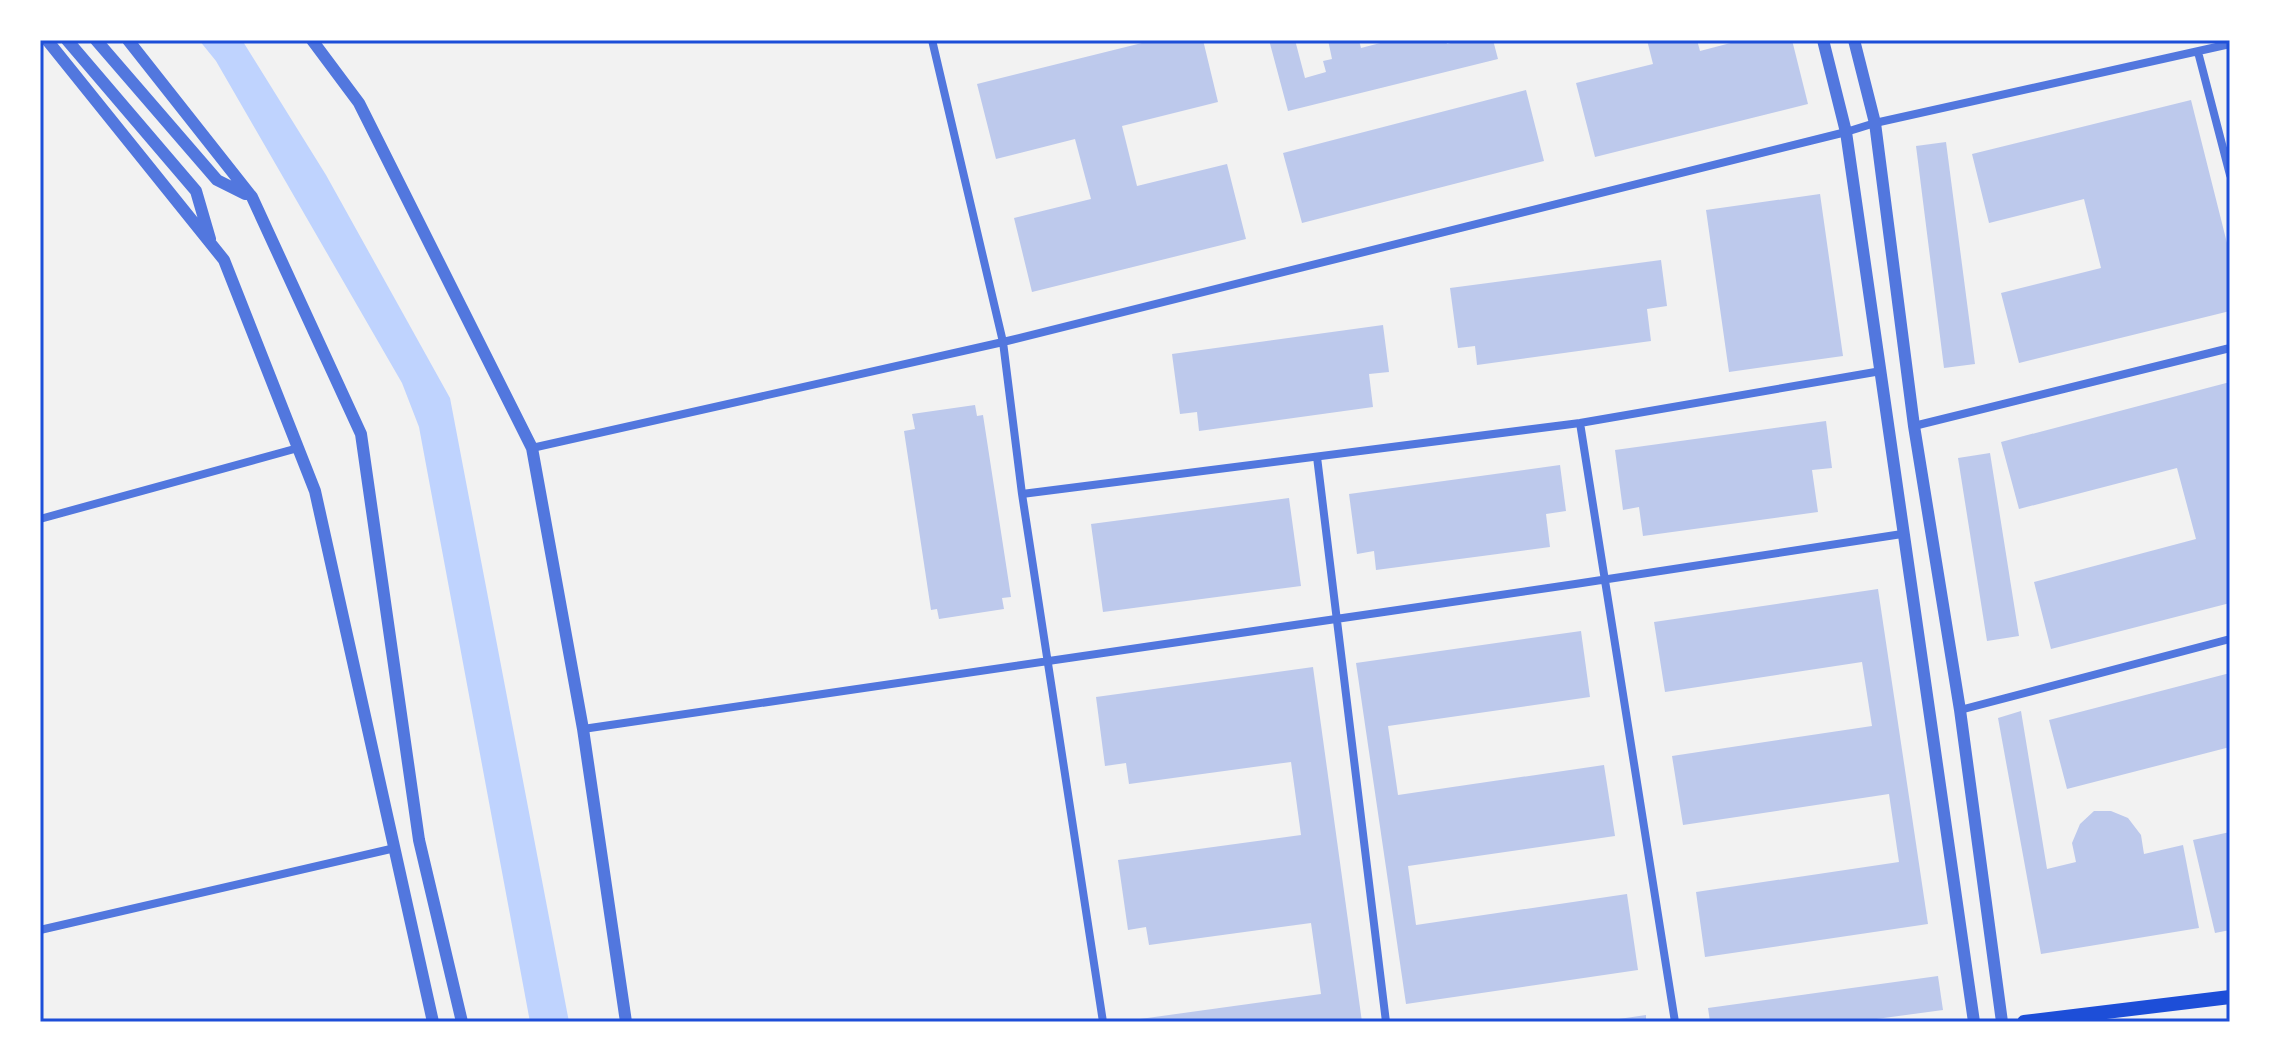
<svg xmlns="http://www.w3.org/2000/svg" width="2270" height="1062" font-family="Figtree,sans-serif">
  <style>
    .water { fill: #bfd3fe }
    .building { fill: #bdc9ec }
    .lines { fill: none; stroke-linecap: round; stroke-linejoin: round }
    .minor { stroke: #5277de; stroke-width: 8 }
    .tertiary { stroke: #5277de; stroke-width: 12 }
    .secondary { stroke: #1d4ed8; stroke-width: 14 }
    .neatline { fill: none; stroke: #1d4ed8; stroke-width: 3 }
  </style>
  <rect width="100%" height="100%" fill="#f2f2f2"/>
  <path class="water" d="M 199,40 L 242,40 L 326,175 L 450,398 L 569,1022 L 530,1022 L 419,427 L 402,383 L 216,61 Z"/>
  <path class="building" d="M 1154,40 L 1203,40 L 1218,102 L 1122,126 L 1137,186 L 1227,164 L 1246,239 L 1032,292 L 1014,218 L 1091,199 L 1075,139 L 996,159 L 977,84 Z
    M 1269,40 L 1295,40 L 1305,78 L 1326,72 L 1323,61 L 1332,59 L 1328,40 L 1359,40 L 1361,48 L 1392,40 L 1446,40 L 1447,44 L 1461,40 L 1493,40 L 1498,59 L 1288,111 Z
    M 1647,40 L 1697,40 L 1700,51 L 1742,40 L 1792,40 L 1808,104 L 1595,157 L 1576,83 L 1653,64 Z
    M 1526,90 L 1544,161 L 1302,223 L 1283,153 Z
    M 2191,100 L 2230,255 L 2230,311 L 2019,363 L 2001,293 L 2101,268 L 2084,199 L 1989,223 L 1972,154 Z
    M 1946,142 L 1975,364 L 1944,368 L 1916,146 Z
    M 1820,194 L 1843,356 L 1729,372 L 1706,210 Z
    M 1661,260 L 1667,306 L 1647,309 L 1651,341 L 1477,365 L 1475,346 L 1458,348 L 1450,288 Z
    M 1383,325 L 1389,372 L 1369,374 L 1373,407 L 1199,431 L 1197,412 L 1180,414 L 1172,354 Z
    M 2230,382 L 2230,603 L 2051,649 L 2034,582 L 2196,539 L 2177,468 L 2019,509 L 2001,442 Z
    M 975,405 L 977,416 L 983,415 L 1011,597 L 1002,598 L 1004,609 L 939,619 L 937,609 L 931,610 L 904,431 L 915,429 L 912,414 Z
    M 1826,421 L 1832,468 L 1812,470 L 1818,512 L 1643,536 L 1639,507 L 1623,510 L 1615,450 Z
    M 1990,453 L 2019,636 L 1987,641 L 1958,458 Z
    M 1560,465 L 1566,511 L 1546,514 L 1550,547 L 1376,570 L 1374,551 L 1357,554 L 1349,494 Z
    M 1289,498 L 1301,586 L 1103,612 L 1091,524 Z
    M 1878,589 L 1928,924 L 1705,957 L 1696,892 L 1899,862 L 1889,794 L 1683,825 L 1672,756 L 1872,726 L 1862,662 L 1665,692 L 1654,622 Z
    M 1581,631 L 1590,697 L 1388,726 L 1398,795 L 1604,765 L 1615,836 L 1408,866 L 1416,925 L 1627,894 L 1638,970 L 1406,1004 L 1356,663 Z
    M 1313,667 L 1362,1022 L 1140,1022 L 1140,1019 L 1321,994 L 1311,923 L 1149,945 L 1146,927 L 1128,930 L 1118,860 L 1301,835 L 1291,762 L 1129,784 L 1126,763 L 1105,766 L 1096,697 Z
    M 2230,673 L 2230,747 L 2067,789 L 2049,720 Z
    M 2021,711 L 2047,869 L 2076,862 L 2072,843 L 2080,824 L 2094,811 L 2111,811 L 2128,818 L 2141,835 L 2144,854 L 2183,845 L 2199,928 L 2041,954 L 1998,718 Z
    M 2230,832 L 2230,930 L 2215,933 L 2193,840 Z
    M 1938,976 L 1943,1010 L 1854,1022 L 1710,1022 L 1708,1008 Z
    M 1646,1015 L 1646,1022 L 1612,1022 L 1612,1020 Z"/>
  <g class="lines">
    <path class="minor" d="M 932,40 L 1003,342 L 1022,494 L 1103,1022
      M 2198,52 L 2230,175
      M 1580,423 L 1675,1022
      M 1914,426 L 2230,348
      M 532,448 L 1003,342 L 1846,132 L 1875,123 L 2230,44
      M 1317,457 L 1386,1022
      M 1022,494 L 1580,423 L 1881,371
      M 40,519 L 298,448
      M 1960,710 L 2230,639
      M 583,729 C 1023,664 1463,603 1902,534
      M 40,930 L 395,848"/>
    <path class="tertiary" d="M 47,40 L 224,260 L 315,491 L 433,1022
      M 67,40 L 196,191 L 210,239
      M 96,40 L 217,180 L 245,194
      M 128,40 L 252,197 L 361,434 L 419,840 L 462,1022
      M 312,40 L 359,103 L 532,448 L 583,729 L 626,1022
      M 1823,40 L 1846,132 L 1974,1022
      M 1854,40 L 1875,123 L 1914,426 L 1960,710 L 2002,1022"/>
    <path class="secondary" d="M 2024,1022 L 2230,997"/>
  </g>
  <rect width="2270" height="1062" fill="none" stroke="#ffffff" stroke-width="84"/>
  <rect x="42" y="42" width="2186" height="978" class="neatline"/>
</svg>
